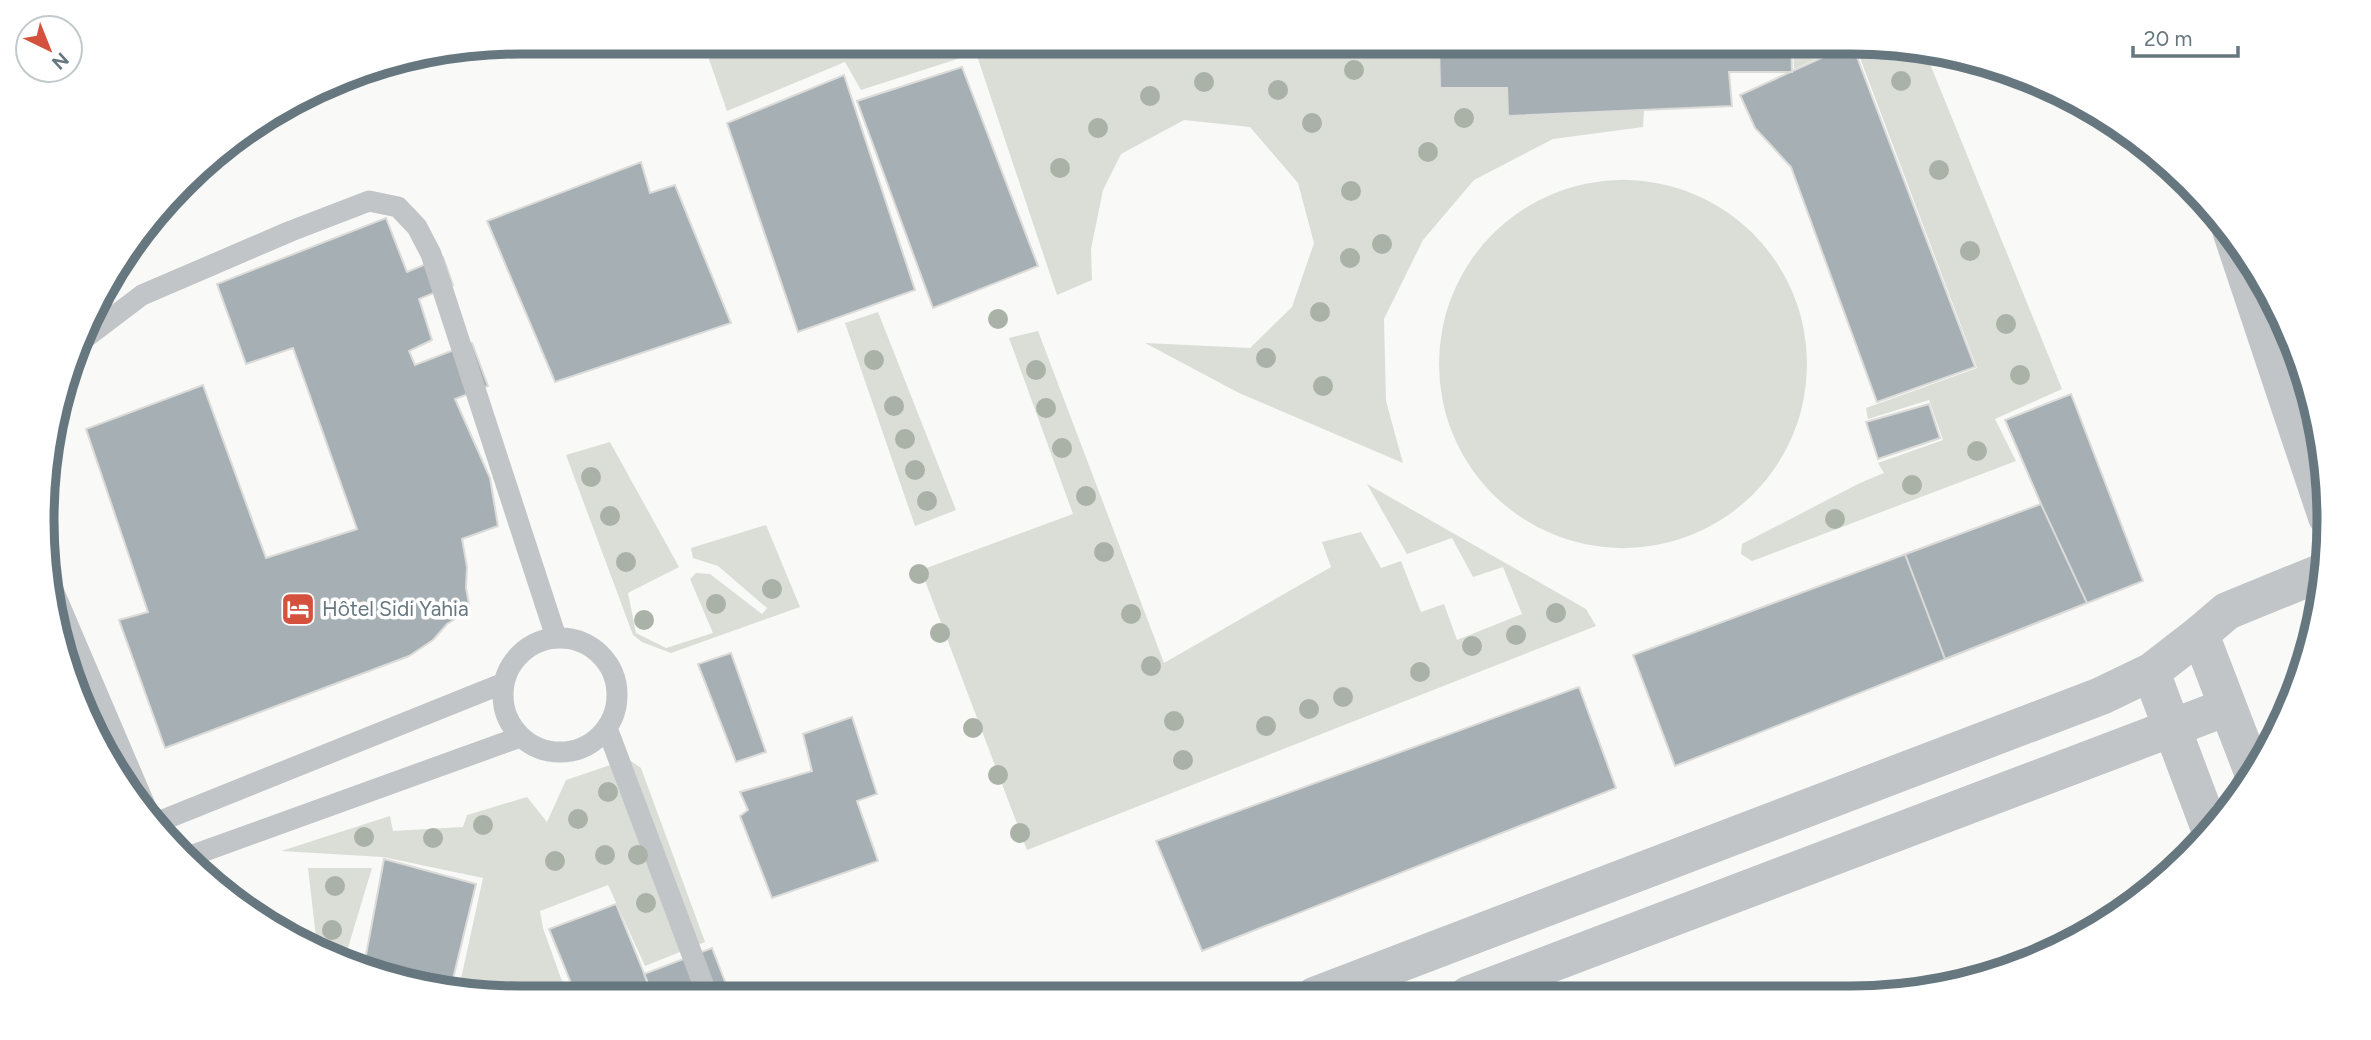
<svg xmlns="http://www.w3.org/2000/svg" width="2371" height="1040" font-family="Figtree,sans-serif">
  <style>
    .green { fill: #daded7 }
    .building { fill: #a6afb3; stroke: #dbdbd9; stroke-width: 2 }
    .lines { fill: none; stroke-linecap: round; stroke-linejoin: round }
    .service { stroke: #c1c5c8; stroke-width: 21 }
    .minor { stroke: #c1c5c8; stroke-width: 38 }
    .tertiary { stroke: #c1c5c8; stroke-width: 38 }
    .tree { fill: #aab2a7 }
    .labels { text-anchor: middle; stroke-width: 7; stroke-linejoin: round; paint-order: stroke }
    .poi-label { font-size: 21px; fill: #66777f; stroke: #fff; text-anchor: start }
    .rim { fill: none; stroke: #66777f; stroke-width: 9 }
  </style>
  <rect width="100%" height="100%" fill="#f9f9f7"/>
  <path class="green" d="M 703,42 L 1439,42 L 1441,88 L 1507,88 L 1508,116 L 1644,110 L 1643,127 L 1553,139 L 1474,180 L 1423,240 L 1384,319 L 1386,401 L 1403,463 L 1239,393 L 1145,343 L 1250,348 L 1292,307 L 1314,243 L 1298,183 L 1250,127 L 1184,120 L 1121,154 L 1103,190 L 1091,249 L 1092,280 L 1057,295 L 976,53 L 861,90 L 845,62 L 727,111 Z
    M 1793,42 L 1852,42 L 1794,69 Z
    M 1854,42 L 1926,54 L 2062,389 L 1995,419 L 2016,461 L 1752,561 L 1741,554 L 1742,544 L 1860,483 L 1884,473 L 1878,463 L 1943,440 L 1929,400 L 1868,419 L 1866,408 L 1977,368 Z
    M1439 364a184 184 0 1 1 368 0a184 184 0 1 1-368 0Z
    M 878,312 L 956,510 L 915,526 L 845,323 Z
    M 1038,331 L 1164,663 L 1331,567 L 1322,542 L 1361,532 L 1381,568 L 1401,561 L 1421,612 L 1444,604 L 1457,640 L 1522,614 L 1503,567 L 1473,577 L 1452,538 L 1407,554 L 1367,484 L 1586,609 L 1596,626 L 1027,850 L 921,570 L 1073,514 L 1009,338 Z
    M 610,442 L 679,567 L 628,593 L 636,633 L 666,648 L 713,633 L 690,579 L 696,573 L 710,574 L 762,614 L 767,608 L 718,566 L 693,558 L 691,548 L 766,525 L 800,607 L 671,653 L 642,642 L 633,635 L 566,455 Z
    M 47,571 L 112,768 L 106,759 L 51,613 Z
    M 628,759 L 641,768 L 705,942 L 645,966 L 608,885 L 540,911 L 543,928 L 568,998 L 520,998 L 459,988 L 483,878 L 383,857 L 281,851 L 390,816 L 393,831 L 463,827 L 467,815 L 527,797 L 547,822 L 566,780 Z
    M 308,868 L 372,868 L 344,961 L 317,946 Z"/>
  <path class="building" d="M 1439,42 L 1791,42 L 1792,72 L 1729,72 L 1732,106 L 1508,116 L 1507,88 L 1440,88 Z
    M 1852,44 L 1975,367 L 1877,402 L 1791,167 L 1755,128 L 1740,95 Z
    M 962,67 L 1038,266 L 933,308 L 857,101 Z
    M 844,75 L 915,290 L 798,332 L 727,123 Z
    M 641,162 L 650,193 L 675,185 L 731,323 L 555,382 L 487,221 Z
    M 386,218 L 407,272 L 443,257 L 453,285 L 419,299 L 432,340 L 409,351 L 415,365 L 472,343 L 488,386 L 455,399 L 490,478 L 498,526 L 462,539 L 467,567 L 466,588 L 470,610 L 447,624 L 433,640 L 409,656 L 165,748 L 119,620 L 148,612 L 86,429 L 203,385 L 266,558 L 357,529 L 293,348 L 246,364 L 217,284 Z
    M 2071,394 L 2143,581 L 1675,766 L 1633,655 L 2041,504 L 2005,420 Z
    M 1929,404 L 1940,438 L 1878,459 L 1866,422 Z
    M 2041,504 L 2087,603 L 1945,659 L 1905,554 Z
    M 731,653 L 766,752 L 736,762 L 698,664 Z
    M 1579,687 L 1616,788 L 1202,951 L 1156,841 Z
    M 852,717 L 877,794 L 857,801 L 878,861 L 772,898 L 740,816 L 748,810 L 740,792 L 812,771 L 803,734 Z
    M 384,859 L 476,884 L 451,987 L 363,971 Z
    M 616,904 L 654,998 L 577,998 L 549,929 Z
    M 712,948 L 731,997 L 654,998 L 644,974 Z"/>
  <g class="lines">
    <path class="service" d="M 84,339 L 142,295 L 291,231 L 369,201 L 398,207 L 417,227 L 431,254 L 556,637
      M 48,578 L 153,824
      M503 695a57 57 0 1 1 114 0a57 57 0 1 1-114 0Z
      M 607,728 L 708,997
      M 153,824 L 504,683
      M 185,858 L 520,737"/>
    <path class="minor" d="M 2231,230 L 2327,517
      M 2200,634 L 2227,611 L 2325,571"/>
    <path class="tertiary" d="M 2151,672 L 2210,829
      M 1468,995 L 2227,707
      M 1314,996 L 2101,696 L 2151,672 L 2200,634 L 2254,775"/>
  </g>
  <g class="tree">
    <circle cx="1354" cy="70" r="10"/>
    <circle cx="1901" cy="81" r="10"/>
    <circle cx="1204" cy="82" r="10"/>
    <circle cx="1278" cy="90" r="10"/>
    <circle cx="1150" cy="96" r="10"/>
    <circle cx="1464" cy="118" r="10"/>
    <circle cx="1312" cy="123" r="10"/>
    <circle cx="1098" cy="128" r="10"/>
    <circle cx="1428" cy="152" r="10"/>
    <circle cx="1060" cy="168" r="10"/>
    <circle cx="1939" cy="170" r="10"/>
    <circle cx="1351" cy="191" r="10"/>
    <circle cx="1382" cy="244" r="10"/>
    <circle cx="1970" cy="251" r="10"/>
    <circle cx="1350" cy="258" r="10"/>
    <circle cx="1320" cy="312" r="10"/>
    <circle cx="998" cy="319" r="10"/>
    <circle cx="2006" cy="324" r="10"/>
    <circle cx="1266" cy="358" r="10"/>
    <circle cx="874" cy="360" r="10"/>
    <circle cx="1036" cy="370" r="10"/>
    <circle cx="2020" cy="375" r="10"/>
    <circle cx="1323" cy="386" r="10"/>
    <circle cx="894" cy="406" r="10"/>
    <circle cx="1046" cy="408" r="10"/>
    <circle cx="905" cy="439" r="10"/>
    <circle cx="1062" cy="448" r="10"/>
    <circle cx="1977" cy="451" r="10"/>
    <circle cx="915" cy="470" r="10"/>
    <circle cx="591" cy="477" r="10"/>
    <circle cx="1912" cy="485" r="10"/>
    <circle cx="1086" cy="496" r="10"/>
    <circle cx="927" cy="501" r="10"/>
    <circle cx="610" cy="516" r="10"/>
    <circle cx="1835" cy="519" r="10"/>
    <circle cx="1104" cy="552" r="10"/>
    <circle cx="626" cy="562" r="10"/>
    <circle cx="919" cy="574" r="10"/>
    <circle cx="772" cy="589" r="10"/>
    <circle cx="716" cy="604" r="10"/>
    <circle cx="1556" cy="613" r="10"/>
    <circle cx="1131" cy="614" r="10"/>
    <circle cx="644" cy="620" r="10"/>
    <circle cx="940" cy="633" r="10"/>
    <circle cx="1516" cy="635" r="10"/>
    <circle cx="1472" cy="646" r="10"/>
    <circle cx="1151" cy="666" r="10"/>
    <circle cx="1420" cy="672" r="10"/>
    <circle cx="1343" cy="697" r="10"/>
    <circle cx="1309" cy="709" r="10"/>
    <circle cx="1174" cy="721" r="10"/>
    <circle cx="1266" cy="726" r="10"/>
    <circle cx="973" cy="728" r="10"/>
    <circle cx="1183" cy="760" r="10"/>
    <circle cx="998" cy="775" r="10"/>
    <circle cx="608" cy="792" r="10"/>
    <circle cx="578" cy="819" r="10"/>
    <circle cx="483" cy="825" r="10"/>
    <circle cx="1020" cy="833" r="10"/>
    <circle cx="364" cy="837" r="10"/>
    <circle cx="433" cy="838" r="10"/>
    <circle cx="605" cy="855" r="10"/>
    <circle cx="638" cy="855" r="10"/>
    <circle cx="555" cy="861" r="10"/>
    <circle cx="335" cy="886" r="10"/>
    <circle cx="646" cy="903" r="10"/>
    <circle cx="332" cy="930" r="10"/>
  </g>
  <defs>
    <g id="hotel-square" transform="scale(1.75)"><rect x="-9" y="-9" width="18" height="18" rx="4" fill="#d4523d" stroke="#fff"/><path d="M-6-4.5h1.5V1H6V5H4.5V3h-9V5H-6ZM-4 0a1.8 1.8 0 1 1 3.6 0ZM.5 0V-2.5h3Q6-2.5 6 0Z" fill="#fff"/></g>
  </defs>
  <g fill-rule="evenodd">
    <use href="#hotel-square" x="298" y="609"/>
  </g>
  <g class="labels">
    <g class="poi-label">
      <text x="322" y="616">Hôtel Sidi Yahia</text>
    </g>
  </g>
  <path d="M0 0H2371V1040H0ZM520 54H1851A466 466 0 0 1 2317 520V520A466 466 0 0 1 1851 986H520A466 466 0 0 1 54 520V520A466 466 0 0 1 520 54Z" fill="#fff" fill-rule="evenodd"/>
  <path class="rim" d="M520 54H1851A466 466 0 0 1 2317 520V520A466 466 0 0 1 1851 986H520A466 466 0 0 1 54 520V520A466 466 0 0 1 520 54Z"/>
  <g transform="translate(49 49) rotate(137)"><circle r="33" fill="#ffffff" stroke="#c2c9cc" stroke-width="2"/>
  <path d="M0-5L12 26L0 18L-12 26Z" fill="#d4523d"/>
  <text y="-10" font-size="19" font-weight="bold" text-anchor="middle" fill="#66777f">N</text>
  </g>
  <path d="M2133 46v10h105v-10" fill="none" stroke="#66777f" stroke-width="3.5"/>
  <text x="2144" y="46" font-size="21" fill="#66777f" stroke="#ffffff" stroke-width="5" paint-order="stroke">20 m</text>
</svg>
